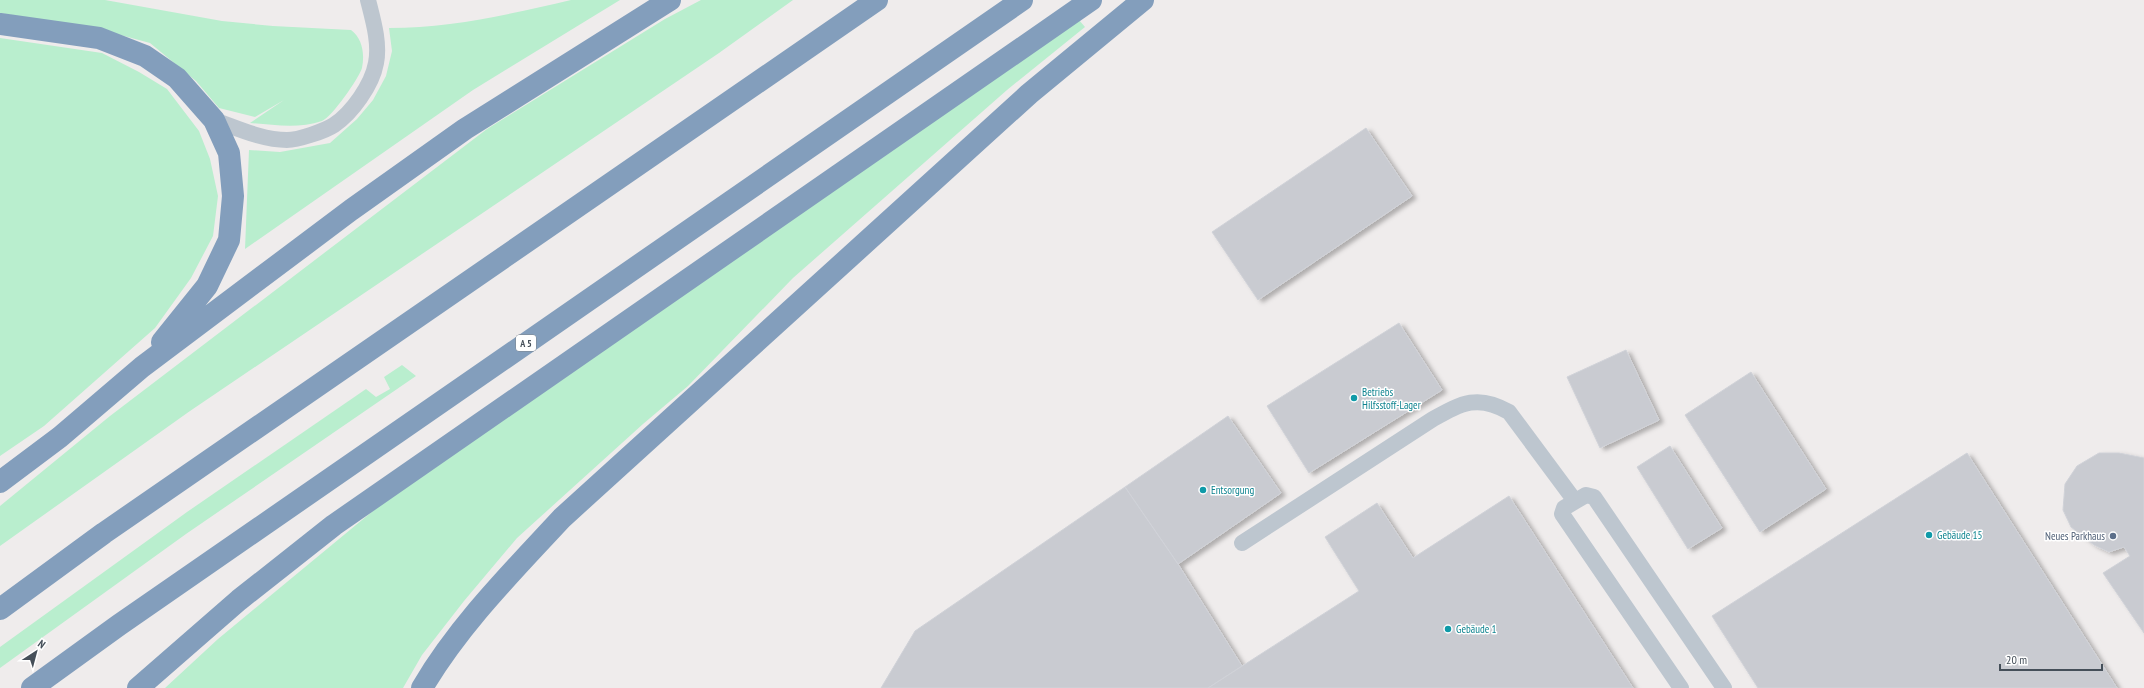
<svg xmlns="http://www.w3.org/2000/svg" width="2144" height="688" font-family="'PT Sans Narrow',sans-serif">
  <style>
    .green { fill: #b9eece }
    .building { fill: #c9cbd1; stroke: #d0d2d8; filter: url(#shadow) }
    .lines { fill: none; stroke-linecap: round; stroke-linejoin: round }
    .service { stroke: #bdc6cf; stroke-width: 16 }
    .motorway { stroke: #839ebc; stroke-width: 22 }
    .culture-dot { fill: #0f9aa8; stroke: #fff; stroke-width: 1.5 }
    .service-dot { fill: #5c6f8a; stroke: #fff; stroke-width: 1.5 }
    .labels { text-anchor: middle; stroke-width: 3; stroke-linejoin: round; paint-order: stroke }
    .shield { fill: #fff; stroke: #7d848b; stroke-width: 1 }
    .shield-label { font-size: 10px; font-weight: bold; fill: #454f59 }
    .culture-label { font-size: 11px; fill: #0d838f; stroke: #fff; text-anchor: start }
    .service-label { font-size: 11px; fill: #4e5e75; stroke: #fff; text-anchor: end }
  </style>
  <defs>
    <filter id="shadow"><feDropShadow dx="4.5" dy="2.5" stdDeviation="2" flood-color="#0004"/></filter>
  </defs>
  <rect width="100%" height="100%" fill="#efecec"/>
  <path class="green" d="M 0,0 L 105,0 L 222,21 L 273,26 L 351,30 C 362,38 365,53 362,68 C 359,78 332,117 322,121 C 299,129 274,125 250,123 L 284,100 L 255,117 L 219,108 L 196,81 L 150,43 L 113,33 L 0,13 Z
    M 571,0 L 620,0 L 473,90 L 245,249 L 249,150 L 280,152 L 330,143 L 357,119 L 373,100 L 386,76 L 392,51 L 389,28 C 451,28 511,14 571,0 Z
    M 701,0 L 793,0 L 719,53 L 190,411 L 0,546 L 0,506 L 110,416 L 487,129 L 665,19 Z
    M 1079,20 L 1085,27 L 1007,90 L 793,278 L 688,386 L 643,424 L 517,538 L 464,601 L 422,655 L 403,688 L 165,688 L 218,639 L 385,501 Z
    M 0,38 L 102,53 L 139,72 L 167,89 L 199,131 L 210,159 L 218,196 L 213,236 L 191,278 L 155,328 L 44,426 L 0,456 Z
    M 402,365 L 416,376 L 186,534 L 0,668 L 0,647 L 187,512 L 366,389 L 376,397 L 390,389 L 384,377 Z"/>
  <path class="building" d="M 1366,128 L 1412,196 L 1258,300 L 1212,232 Z
    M 1399,323 L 1442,390 L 1309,473 L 1267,406 Z
    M 1626,350 L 1659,420 L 1600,448 L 1567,377 Z
    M 1751,372 L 1826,489 L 1760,532 L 1685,415 Z
    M 1228,416 L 1281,493 L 1178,564 L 1125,487 Z
    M 1670,446 L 1722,528 L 1688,549 L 1637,467 Z
    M 1967,453 L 2117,688 L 1758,688 L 1712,616 Z
    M 2099,453 L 2119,453 L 2144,458 L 2144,633 L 2103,573 L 2130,556 L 2124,547 L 2109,552 L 2094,545 L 2071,527 L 2063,510 L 2065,484 L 2077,466 Z
    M 1125,487 L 1178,564 L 1242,666 L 1208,688 L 881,688 L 915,631 Z
    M 1509,496 L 1633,688 L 1208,688 L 1359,591 L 1325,537 L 1377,503 L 1413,558 Z"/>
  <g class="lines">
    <path class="service" d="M 214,120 C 237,128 262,140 287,140 C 298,140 325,131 334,125 C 352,113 372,85 376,63 C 380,43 373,20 368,0
      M 1242,543 L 1433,419 C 1462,403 1478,394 1509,412 L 1575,501
      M 1681,688 L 1562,514 L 1564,508 L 1586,495 L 1594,497 L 1724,688"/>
    <path class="motorway" d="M 0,24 L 99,38 L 145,56 L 177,78 L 214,120 L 229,153 L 233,196 L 229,240 L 207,286 L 162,342
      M 0,482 L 60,437 L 142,367 L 351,210 L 465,129 L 670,0
      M 0,609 L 104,533 L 877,0
      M 32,688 L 119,625 L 1022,0
      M 138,688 L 239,600 L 334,525 L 1091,0
      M 422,688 C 459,625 512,572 562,518 L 1029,94 L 1143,0"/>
  </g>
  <g class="culture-dot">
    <circle cx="1354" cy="398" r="4"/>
    <circle cx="1203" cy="490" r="4"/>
    <circle cx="1929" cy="535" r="4"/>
    <circle cx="1448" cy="629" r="4"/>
  </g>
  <circle class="service-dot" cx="2113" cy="536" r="4"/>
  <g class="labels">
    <rect class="shield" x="516" y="335" width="20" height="16" rx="3"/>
    <g class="shield-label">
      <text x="526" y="347">A 5</text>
    </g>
    <g class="culture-label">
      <text x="1362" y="396">Betriebs<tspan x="1362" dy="13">Hilfsstoff-Lager</tspan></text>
      <text x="1211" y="494">Entsorgung</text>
      <text x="1937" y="539">Gebäude 15</text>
      <text x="1456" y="633">Gebäude 1</text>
    </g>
    <g class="service-label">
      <text x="2105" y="540">Neues Parkhaus</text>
    </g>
  </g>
  <g transform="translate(36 652) rotate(36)" stroke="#ffffff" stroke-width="3" paint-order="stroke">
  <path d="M0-3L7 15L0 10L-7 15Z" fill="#454f59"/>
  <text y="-6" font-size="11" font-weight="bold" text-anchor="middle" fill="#454f59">N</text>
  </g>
  <path d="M2000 664v6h102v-6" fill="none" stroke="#454f59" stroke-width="2"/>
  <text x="2006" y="664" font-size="12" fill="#454f59" stroke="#ffffff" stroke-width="3" paint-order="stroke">20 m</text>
</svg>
